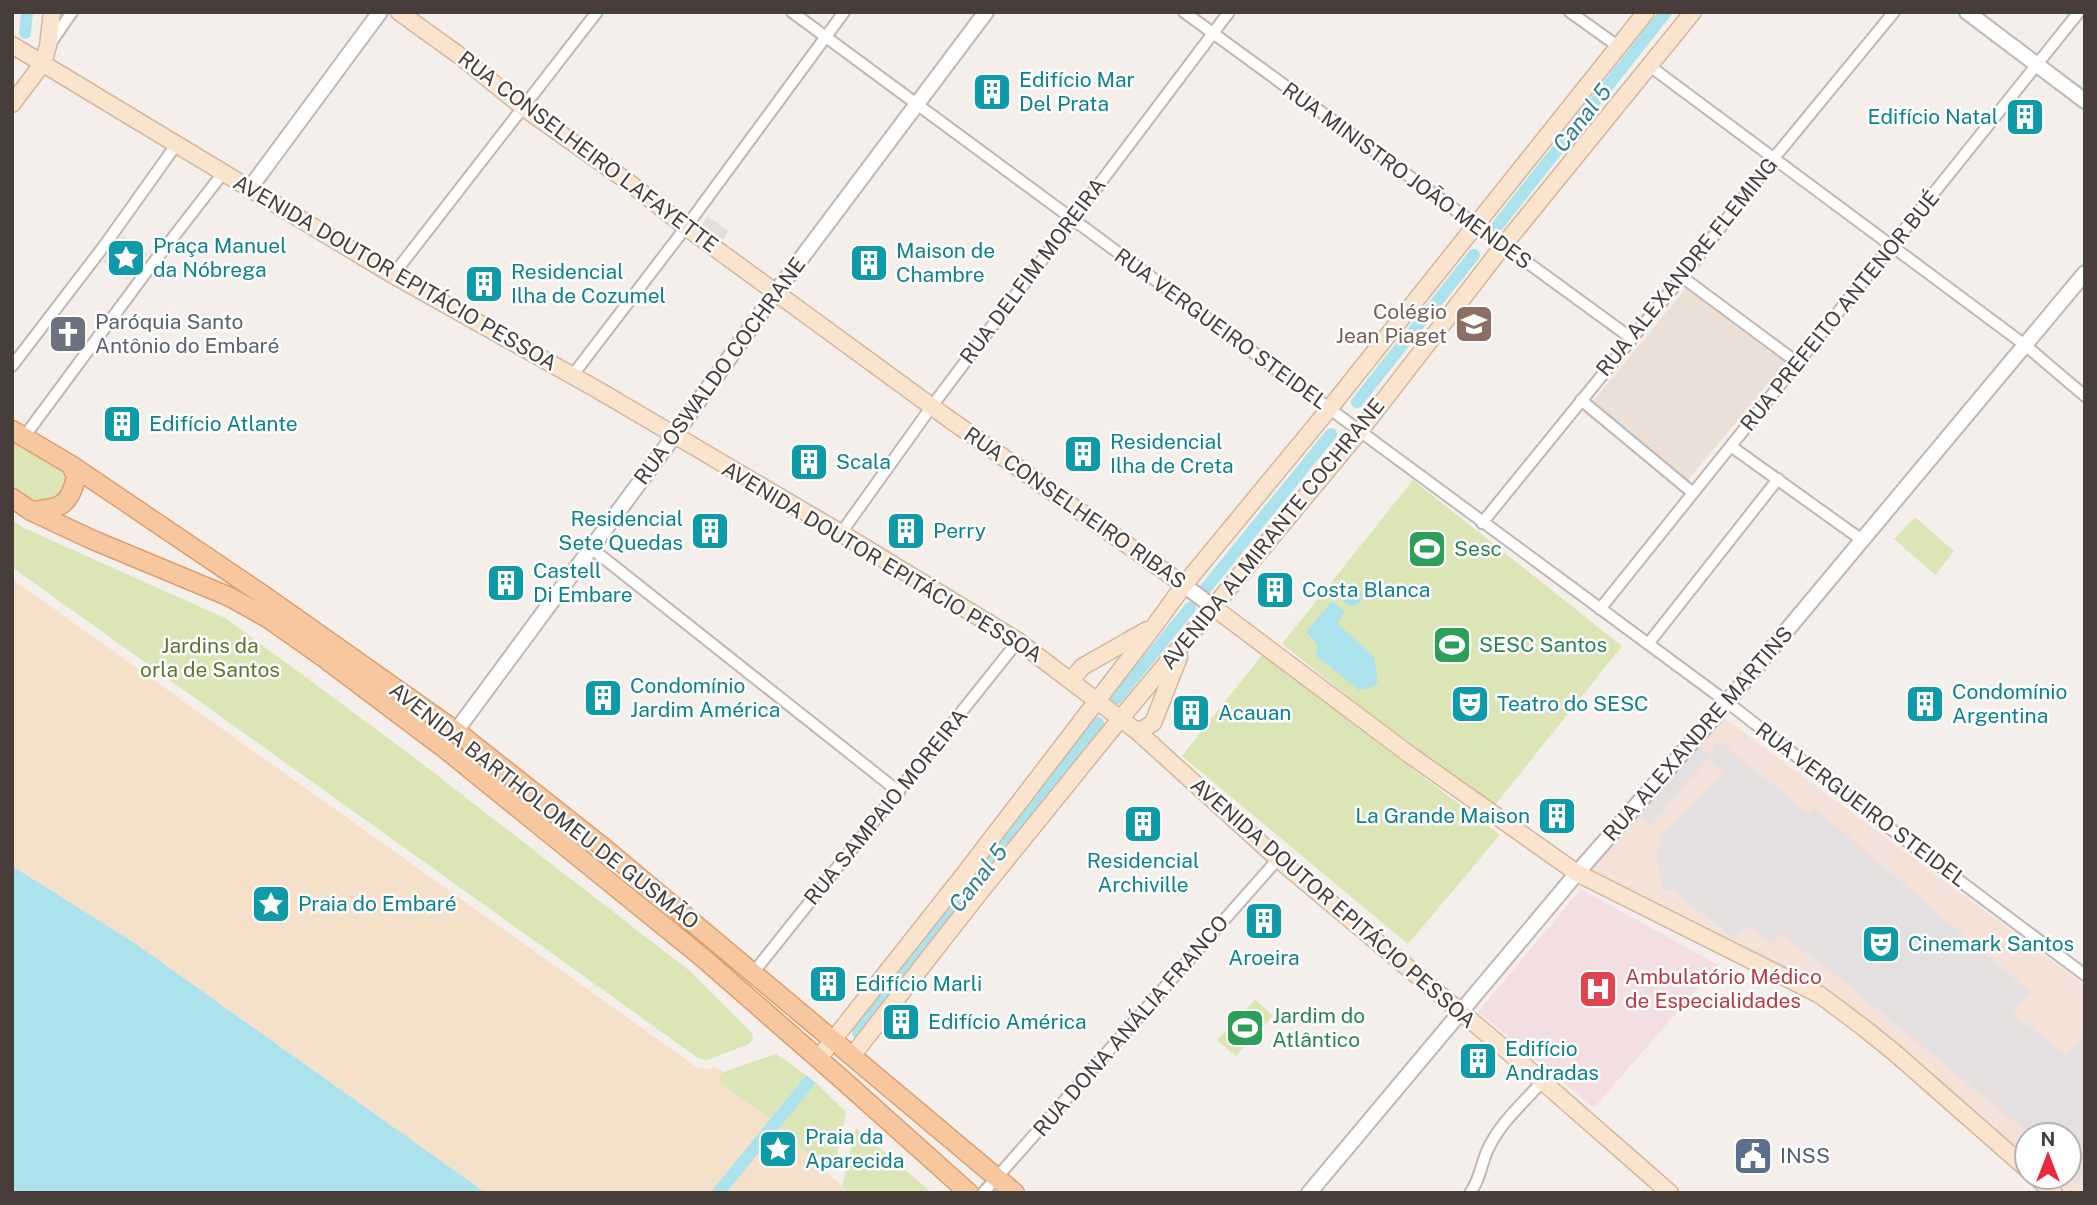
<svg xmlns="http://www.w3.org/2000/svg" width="2097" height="1205" font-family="'Public Sans',sans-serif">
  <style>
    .commercial { fill: #f4e1d8 }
    .education { fill: #ece0d6 }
    .medical { fill: #f3dfe2 }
    .green { fill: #dce5b6 }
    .sand { fill: #f5e1ca }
    .parking { fill: #e3e0df }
    .water { fill: #ace2ec }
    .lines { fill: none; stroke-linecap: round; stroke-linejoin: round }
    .canal { stroke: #ace2ec; stroke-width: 12 }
    .minor-casing { stroke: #c2b7b1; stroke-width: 14 }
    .tertiary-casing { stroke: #c2b7b1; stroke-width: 18 }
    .secondary-casing { stroke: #d3b89f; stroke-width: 19 }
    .primary-casing { stroke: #dca070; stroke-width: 21 }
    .minor { stroke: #fff; stroke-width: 10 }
    .tertiary { stroke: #fff; stroke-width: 14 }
    .secondary { stroke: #fbe4ce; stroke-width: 16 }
    .primary { stroke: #f7c8a0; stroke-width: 18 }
    .labels { text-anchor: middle; stroke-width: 5; stroke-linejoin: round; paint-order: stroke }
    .culture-label { font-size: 21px; fill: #0d838f; stroke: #fff; text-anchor: start }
    .street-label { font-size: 21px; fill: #483e39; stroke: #fff }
    .education-label { font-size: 21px; fill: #785e54; stroke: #fff; text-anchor: end }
    .worship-label { font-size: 21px; fill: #5b616d; stroke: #fff; text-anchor: start }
    .leisure-label { font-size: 21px; fill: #27864d; stroke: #fff; text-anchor: start }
    .park-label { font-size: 21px; fill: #5d762f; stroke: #fff }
    .health-label { font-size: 21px; fill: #be3a42; stroke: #fff; text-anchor: start }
    .service-label { font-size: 21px; fill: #4e5e75; stroke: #fff; text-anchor: start }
    .water-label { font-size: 23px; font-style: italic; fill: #307f8e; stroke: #fff }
  </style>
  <rect width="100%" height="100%" fill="#f4efeb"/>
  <path class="commercial" d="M 1719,714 L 2085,985 L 2085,1193 L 2062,1193 L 2045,1177 L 2069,1177 L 2069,1135 L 2027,1135 L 2027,1161 L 1817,988 L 1590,873 L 1589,868 Z"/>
  <path class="education" d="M 1686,288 L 1786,362 L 1688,480 L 1593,401 Z"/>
  <path class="medical" d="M 1581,889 L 1718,965 L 1594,1108 L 1478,1012 Z"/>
  <path class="green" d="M 12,440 L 63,472 L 67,485 L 58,499 L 37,503 L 12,491 Z
    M 1413,480 L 1622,646 L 1491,810 L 1282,644 Z
    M 1915,517 L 1954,551 L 1935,575 L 1894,539 Z
    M 12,520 L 24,528 L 227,619 L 412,756 L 691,972 L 752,1033 L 753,1039 L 749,1044 L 707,1060 L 698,1058 L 12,567 Z
    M 1262,655 L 1500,835 L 1408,944 L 1182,756 Z
    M 1255,999 L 1273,1016 L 1236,1056 L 1217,1040 Z
    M 776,1054 L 806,1075 L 770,1119 L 721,1084 L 719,1077 L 723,1072 Z
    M 816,1083 L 846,1112 L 836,1161 L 832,1169 L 824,1170 L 779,1127 Z
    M 856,1128 L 866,1136 L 932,1193 L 849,1193 L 842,1186 Z"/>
  <path class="sand" d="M 12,579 L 698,1068 L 707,1069 L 715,1067 L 723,1072 L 719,1077 L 721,1084 L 775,1123 L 849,1193 L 486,1193 L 133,942 L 12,866 Z"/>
  <path class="parking" d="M 707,216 L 729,231 L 721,242 L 700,227 Z
    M 123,235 L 148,254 L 128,280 L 103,262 Z
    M 1696,742 L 1712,755 L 1716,744 L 1725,744 L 1733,753 L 1809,814 L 1814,807 L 2030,992 L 2012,1013 L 2067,1055 L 2085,1034 L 2085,1173 L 2076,1184 L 2068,1177 L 2069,1135 L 2030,1135 L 1833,973 L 1781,934 L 1773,944 L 1747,925 L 1735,940 L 1673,890 L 1662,891 L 1657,853 L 1661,837 L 1724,772 L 1712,763 L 1711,755 L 1650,826 L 1633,811 Z
    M 1744,945 L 1819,982 L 1817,987 L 1742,950 Z"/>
  <path class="water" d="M1342 596a10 10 0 1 1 20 0a10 10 0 1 1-20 0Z
    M 1332,601 L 1345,612 L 1337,623 L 1374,657 L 1378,681 L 1373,687 L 1359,690 L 1316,656 L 1318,645 L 1306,632 Z
    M 12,866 L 133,942 L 486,1193 L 12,1193 Z
    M 806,1075 L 816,1083 L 726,1193 L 710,1193 Z"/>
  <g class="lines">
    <path class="canal" d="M 25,33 L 27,12
      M 1498,225 L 1666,12
      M 1357,402 L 1474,255
      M 1206,588 L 1331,434
      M 1117,698 L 1190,608
      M 858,1033 L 1098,723"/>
    <g class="minor-casing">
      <path id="minor" d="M 792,12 L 1727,702 L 1859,805 L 2085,975
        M 1184,12 L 1631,338
        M 1570,12 L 1619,47
        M 50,44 L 72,12
        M 1651,67 L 2025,345 L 2085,396
        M 393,275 L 597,12
        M 1682,277 L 1798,363
        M 12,366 L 104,246 L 176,145
        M 572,376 L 686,227 L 844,12
        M 1581,400 L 1693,493
        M 24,437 L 144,275 L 223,173
        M 1732,447 L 1862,540
        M 1482,523 L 1682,277 L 1774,158 L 1894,12
        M 841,533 L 932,406 L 1229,12
        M 591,548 L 899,792
        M 1600,609 L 2079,12
        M 1648,644 L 1778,479
        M 753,973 L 1018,641
        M 983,1193 L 1278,859
        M 1470,1193 C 1481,1179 1481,1162 1489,1147 C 1501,1122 1524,1102 1542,1082"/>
    </g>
    <g class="tertiary-casing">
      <path id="tertiary" d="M 1967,12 L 2085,101
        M 250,188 L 380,12
        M 1184,585 L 1213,607
        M 456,731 L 674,436 L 776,292 L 986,12
        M 1309,1193 L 1577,873 L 1727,702 L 2085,273"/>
    </g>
    <g class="secondary-casing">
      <path id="secondary" d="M 399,12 L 460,56 L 524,108 L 627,181 L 686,227 L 942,414 L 1184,585
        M 12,45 L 393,275 L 598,390 L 841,533 L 1018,641 L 1138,732 L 1278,859 L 1518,1060 L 1670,1193
        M 12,104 L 43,63 L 48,46 L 52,12
        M 1213,607 L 1410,755 L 1577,873 L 1820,995 L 1864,1028 L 1895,1053 L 2027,1169
        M 1071,681 L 1082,667 L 1147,630
        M 1138,732 L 1153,723 L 1179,657
        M 852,1056 L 981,891 L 1121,718 L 1360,431 L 1503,246 L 1693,12
        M 818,1059 L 962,877 L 1155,625 L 1184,585 L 1329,409 L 1646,12
        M 2036,1177 L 2054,1193"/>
    </g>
    <g class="primary-casing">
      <path id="primary" d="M 12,430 L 71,465 L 266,597 L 456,731 L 603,847 L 1015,1193
        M 12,498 L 31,511 L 93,540 L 230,597 L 269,619 L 327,660 L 444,748 L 702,957 L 845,1082 L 969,1193
        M 31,511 C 59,509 70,506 76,477 L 71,465"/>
    </g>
    <use href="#minor" class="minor"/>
    <use href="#tertiary" class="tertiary"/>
    <use href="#secondary" class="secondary"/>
    <use href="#primary" class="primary"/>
  </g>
  <defs>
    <g id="building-square" transform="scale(2.0125)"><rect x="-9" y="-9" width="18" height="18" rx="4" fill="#0f9aa8" stroke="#fff"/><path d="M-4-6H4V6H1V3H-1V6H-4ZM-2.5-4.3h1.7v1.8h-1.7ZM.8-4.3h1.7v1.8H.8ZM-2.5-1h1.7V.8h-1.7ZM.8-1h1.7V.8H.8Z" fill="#fff"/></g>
    <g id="sight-square" transform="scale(2.0125)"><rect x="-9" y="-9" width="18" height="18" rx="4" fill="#0f9aa8" stroke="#fff"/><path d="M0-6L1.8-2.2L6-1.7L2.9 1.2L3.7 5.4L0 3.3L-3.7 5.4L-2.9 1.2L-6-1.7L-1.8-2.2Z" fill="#fff"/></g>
    <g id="school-square" transform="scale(2.0125)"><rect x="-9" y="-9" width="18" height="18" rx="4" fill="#8d6e63" stroke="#fff"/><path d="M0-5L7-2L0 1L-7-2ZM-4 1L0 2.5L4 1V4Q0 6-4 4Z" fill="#fff"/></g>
    <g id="church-square" transform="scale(2.0125)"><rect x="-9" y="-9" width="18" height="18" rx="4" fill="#6b7280" stroke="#fff"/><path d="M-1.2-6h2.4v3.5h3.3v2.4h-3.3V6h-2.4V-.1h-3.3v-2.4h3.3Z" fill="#fff"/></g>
    <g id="stadium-square" transform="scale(2.0125)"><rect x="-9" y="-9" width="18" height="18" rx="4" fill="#2e9e5b" stroke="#fff"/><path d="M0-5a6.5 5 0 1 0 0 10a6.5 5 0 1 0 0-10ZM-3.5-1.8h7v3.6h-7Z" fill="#fff"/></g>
    <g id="theatre-square" transform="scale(2.0125)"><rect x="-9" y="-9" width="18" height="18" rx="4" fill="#0f9aa8" stroke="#fff"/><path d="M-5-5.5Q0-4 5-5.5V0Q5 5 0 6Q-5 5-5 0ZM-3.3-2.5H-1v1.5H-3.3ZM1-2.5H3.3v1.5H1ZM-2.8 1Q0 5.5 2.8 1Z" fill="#fff"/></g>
    <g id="hospital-square" transform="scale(2.0125)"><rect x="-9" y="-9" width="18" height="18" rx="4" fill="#e0444e" stroke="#fff"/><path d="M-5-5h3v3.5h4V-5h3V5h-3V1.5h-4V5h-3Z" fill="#fff"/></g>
    <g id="civic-square" transform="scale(2.0125)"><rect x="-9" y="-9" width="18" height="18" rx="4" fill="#5c6f8a" stroke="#fff"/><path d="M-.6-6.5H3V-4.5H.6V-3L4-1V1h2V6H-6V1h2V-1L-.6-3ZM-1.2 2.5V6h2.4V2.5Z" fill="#fff"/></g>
  </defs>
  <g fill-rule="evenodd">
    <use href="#building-square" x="992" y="92"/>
    <use href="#building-square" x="2025" y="117"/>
    <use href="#sight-square" x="126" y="258"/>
    <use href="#building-square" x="869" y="263"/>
    <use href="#building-square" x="484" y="284"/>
    <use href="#school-square" x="1474" y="324"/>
    <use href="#church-square" x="68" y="334"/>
    <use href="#building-square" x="122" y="424"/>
    <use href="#building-square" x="1083" y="454"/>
    <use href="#building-square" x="809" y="462"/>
    <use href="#building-square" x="710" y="531"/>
    <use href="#building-square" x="906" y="531"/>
    <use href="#stadium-square" x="1427" y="549"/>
    <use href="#building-square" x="506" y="583"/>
    <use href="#building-square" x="1275" y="590"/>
    <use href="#stadium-square" x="1452" y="645"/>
    <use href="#building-square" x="603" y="698"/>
    <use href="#theatre-square" x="1470" y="704"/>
    <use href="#building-square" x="1925" y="704"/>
    <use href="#building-square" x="1191" y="713"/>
    <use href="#building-square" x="1557" y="816"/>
    <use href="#building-square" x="1143" y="824"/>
    <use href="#sight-square" x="271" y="904"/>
    <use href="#building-square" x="1264" y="921"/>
    <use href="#theatre-square" x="1881" y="944"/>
    <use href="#building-square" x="828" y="984"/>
    <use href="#hospital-square" x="1598" y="989"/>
    <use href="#building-square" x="901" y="1022"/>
    <use href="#stadium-square" x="1245" y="1028"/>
    <use href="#building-square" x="1478" y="1061"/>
    <use href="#sight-square" x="778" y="1149"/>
    <use href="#civic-square" x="1753" y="1156"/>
  </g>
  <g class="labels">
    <g class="culture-label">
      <text x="1019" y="87">Edifício Mar<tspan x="1019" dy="24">Del Prata</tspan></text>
      <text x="1998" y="124" text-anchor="end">Edifício Natal</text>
      <text x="153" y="253">Praça Manuel<tspan x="153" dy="24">da Nóbrega</tspan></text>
      <text x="896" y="258">Maison de<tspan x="896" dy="24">Chambre</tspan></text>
      <text x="511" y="279">Residencial<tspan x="511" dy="24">Ilha de Cozumel</tspan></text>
      <text x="149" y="431">Edifício Atlante</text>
      <text x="1110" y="449">Residencial<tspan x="1110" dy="24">Ilha de Creta</tspan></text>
      <text x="836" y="469">Scala</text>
      <text x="683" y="526" text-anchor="end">Residencial<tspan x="683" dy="24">Sete Quedas</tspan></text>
      <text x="933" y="538">Perry</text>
      <text x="533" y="578">Castell<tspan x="533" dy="24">Di Embare</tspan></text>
      <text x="1302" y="597">Costa Blanca</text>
      <text x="630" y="693">Condomínio<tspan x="630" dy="24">Jardim América</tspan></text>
      <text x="1952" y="699">Condomínio<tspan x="1952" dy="24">Argentina</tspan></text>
      <text x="1497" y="711">Teatro do SESC</text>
      <text x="1218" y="720">Acauan</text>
      <text x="1530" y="823" text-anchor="end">La Grande Maison</text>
      <text x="1143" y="868" text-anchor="middle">Residencial<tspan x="1143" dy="24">Archiville</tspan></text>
      <text x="298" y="911">Praia do Embaré</text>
      <text x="1908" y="951">Cinemark Santos</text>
      <text x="1264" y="965" text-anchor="middle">Aroeira</text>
      <text x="855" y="991">Edifício Marli</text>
      <text x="928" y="1029">Edifício América</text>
      <text x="1505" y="1056">Edifício<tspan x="1505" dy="24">Andradas</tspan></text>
      <text x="805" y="1144">Praia da<tspan x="805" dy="24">Aparecida</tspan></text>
    </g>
    <g class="street-label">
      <text transform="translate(588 152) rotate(37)" y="7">RUA CONSELHEIRO LAFAYETTE</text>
      <text transform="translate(1407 176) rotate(36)" y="7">RUA MINISTRO JOÃO MENDES</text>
      <text transform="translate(1687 267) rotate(-51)" y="7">RUA ALEXANDRE FLEMING</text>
      <text transform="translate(1033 271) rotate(-53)" y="7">RUA DELFIM MOREIRA</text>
      <text transform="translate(395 273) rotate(30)" y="7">AVENIDA DOUTOR EPITÁCIO PESSOA</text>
      <text transform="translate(1840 311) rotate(-51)" y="7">RUA PREFEITO ANTENOR BUÉ</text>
      <text transform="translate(1221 329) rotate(36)" y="7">RUA VERGUEIRO STEIDEL</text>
      <text transform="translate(720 371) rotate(-54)" y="7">RUA OSWALDO COCHRANE</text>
      <text transform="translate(1075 508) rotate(35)" y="7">RUA CONSELHEIRO RIBAS</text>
      <text transform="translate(1273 534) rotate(-51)" y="7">AVENIDA ALMIRANTE COCHRANE</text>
      <text transform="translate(882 562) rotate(31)" y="7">AVENIDA DOUTOR EPITÁCIO PESSOA</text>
      <text transform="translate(1698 734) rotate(-49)" y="7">RUA ALEXANDRE MARTINS</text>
      <text transform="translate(1861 805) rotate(37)" y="7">RUA VERGUEIRO STEIDEL</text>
      <text transform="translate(544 806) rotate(38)" y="7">AVENIDA BARTHOLOMEU DE GUSMÃO</text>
      <text transform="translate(886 807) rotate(-51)" y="7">RUA SAMPAIO MOREIRA</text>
      <text transform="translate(1333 903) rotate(41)" y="7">AVENIDA DOUTOR EPITÁCIO PESSOA</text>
      <text transform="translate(1131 1026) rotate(-49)" y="7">RUA DONA ANÁLIA FRANCO</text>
    </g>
    <g class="education-label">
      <text x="1447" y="319">Colégio<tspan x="1447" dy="24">Jean Piaget</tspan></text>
    </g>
    <g class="worship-label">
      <text x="95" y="329">Paróquia Santo<tspan x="95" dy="24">Antônio do Embaré</tspan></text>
    </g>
    <g class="leisure-label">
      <text x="1454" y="556">Sesc</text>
      <text x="1479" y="652">SESC Santos</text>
      <text x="1272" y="1023">Jardim do<tspan x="1272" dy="24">Atlântico</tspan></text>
    </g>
    <g class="park-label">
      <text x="210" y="653">Jardins da<tspan x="210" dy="24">orla de Santos</tspan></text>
    </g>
    <g class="health-label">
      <text x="1625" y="984">Ambulatório Médico<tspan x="1625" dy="24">de Especialidades</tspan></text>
    </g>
    <g class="service-label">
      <text x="1780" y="1163">INSS</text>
    </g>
    <g class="water-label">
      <text transform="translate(1582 118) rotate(-52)" y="8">Canal 5</text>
      <text transform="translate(978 878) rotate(-52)" y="8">Canal 5</text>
    </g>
  </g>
  <rect width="2097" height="1205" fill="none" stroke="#483e39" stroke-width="28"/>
  <g transform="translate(2048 1156)"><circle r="33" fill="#ffffff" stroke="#b6b2b0" stroke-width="2"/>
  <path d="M0-5L12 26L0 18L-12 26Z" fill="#eb2a40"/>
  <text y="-10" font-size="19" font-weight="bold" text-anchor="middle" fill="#483e39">N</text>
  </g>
</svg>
